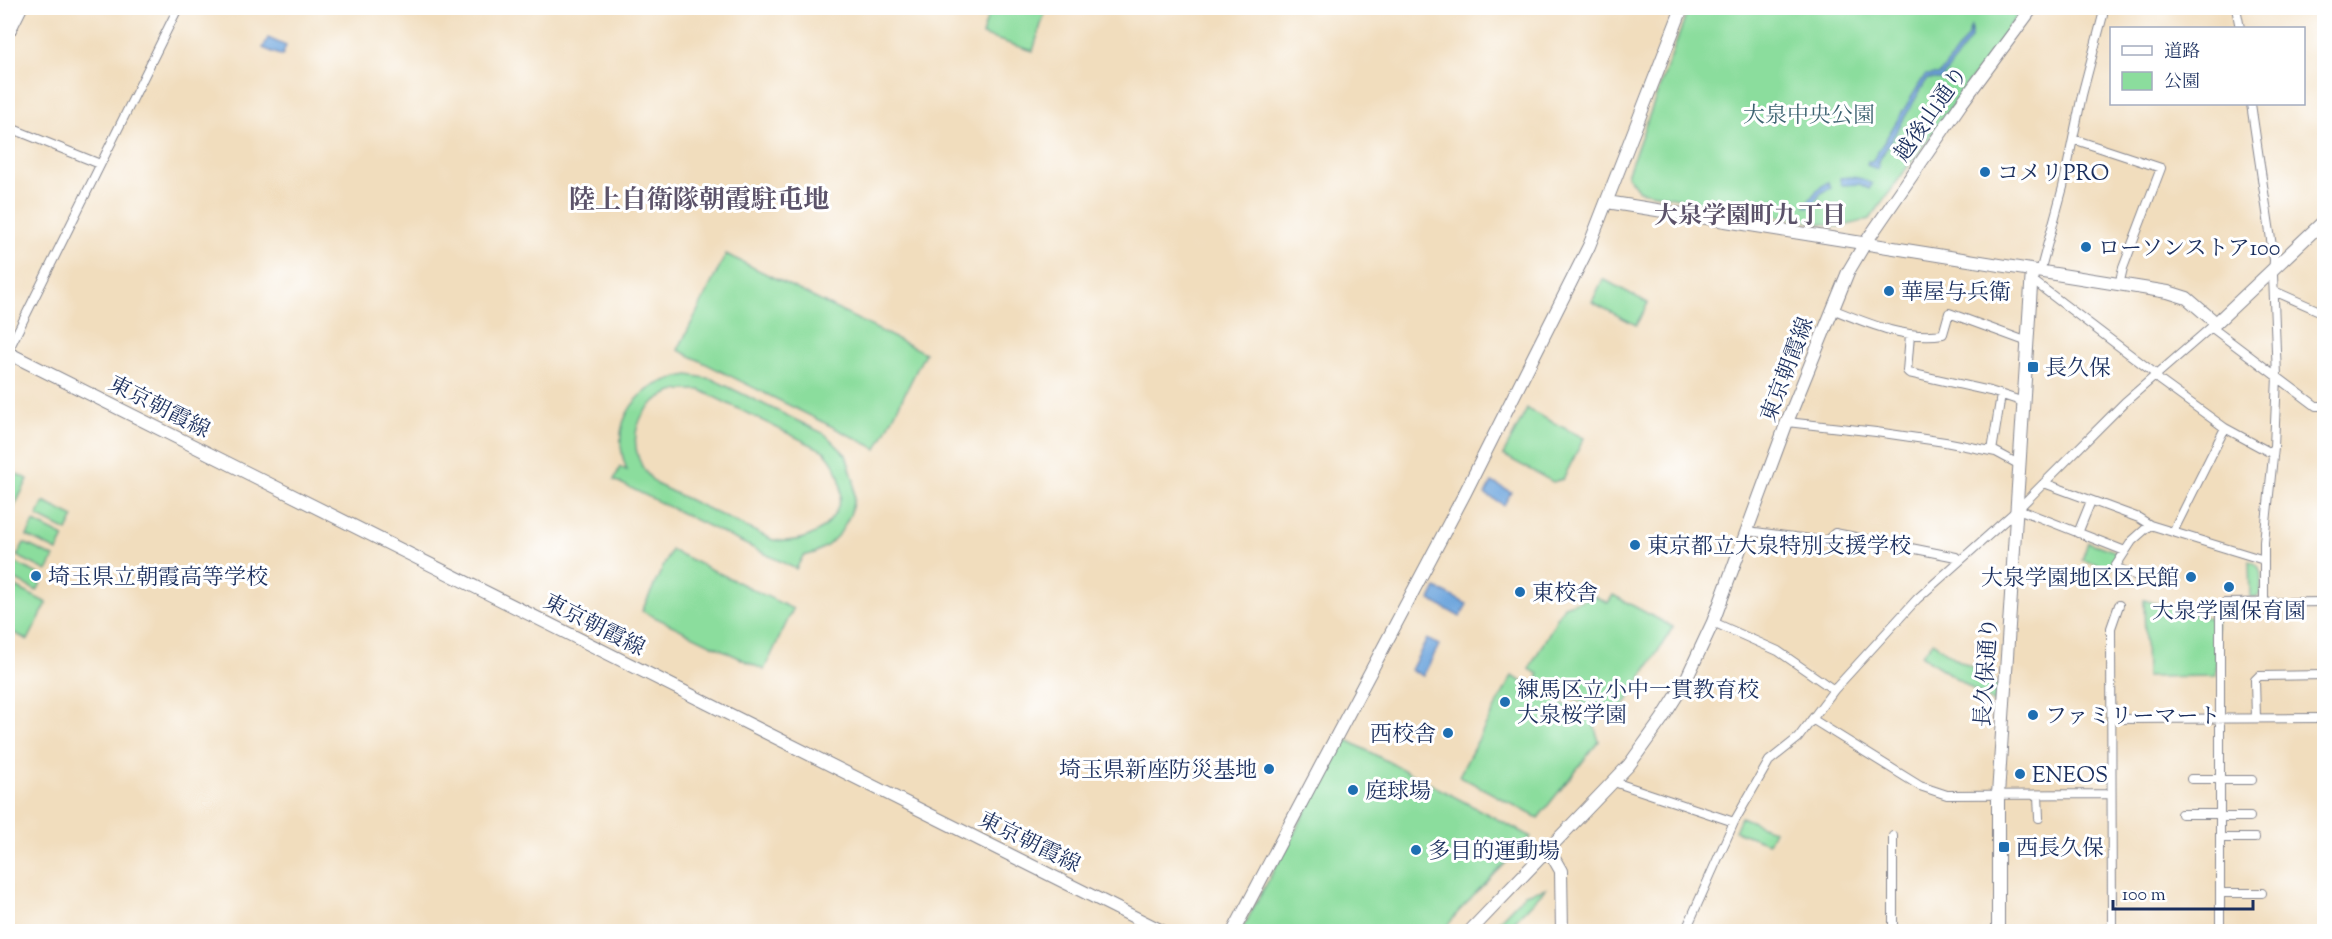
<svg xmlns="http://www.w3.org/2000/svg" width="2332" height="939" font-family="'Sorts Mill Goudy','Noto Serif JP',serif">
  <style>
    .green { fill: #8bdd9d; stroke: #53867e; stroke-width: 1.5; fill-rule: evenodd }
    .water { fill: #6ea6dd; stroke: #446a9e; stroke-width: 1.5 }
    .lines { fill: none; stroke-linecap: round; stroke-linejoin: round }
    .street-casing { stroke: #86868e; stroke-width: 10 }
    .secondary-casing { stroke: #86868e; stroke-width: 14 }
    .highway-casing { stroke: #86868e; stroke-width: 17 }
    .street { stroke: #fff; stroke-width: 8 }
    .secondary { stroke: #fff; stroke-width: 12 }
    .highway { stroke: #fff; stroke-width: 15 }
    .poi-dot { fill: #1f6fb2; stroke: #fff; stroke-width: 2 }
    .labels { text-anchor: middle; stroke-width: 6; stroke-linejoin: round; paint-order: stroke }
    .street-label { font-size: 22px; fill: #1b2f5e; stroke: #fff }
    .park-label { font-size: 22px; fill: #3d6371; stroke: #fff }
    .poi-label { font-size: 22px; fill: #1b2f5e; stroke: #fff; text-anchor: start }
    .neighbourhood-label { font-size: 24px; font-weight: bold; fill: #5c536a; stroke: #fff }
    .quarter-label { font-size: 26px; font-weight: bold; fill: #5c536a; stroke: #fff }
  </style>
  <rect width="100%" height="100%" fill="#fff"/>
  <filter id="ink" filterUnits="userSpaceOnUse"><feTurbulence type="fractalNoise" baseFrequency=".0167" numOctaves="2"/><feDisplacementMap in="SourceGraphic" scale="12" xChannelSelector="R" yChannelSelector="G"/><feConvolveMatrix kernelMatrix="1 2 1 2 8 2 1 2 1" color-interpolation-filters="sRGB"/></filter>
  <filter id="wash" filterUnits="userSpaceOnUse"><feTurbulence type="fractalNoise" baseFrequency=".008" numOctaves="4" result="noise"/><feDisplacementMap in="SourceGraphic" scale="24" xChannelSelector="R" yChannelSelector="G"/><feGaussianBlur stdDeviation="1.35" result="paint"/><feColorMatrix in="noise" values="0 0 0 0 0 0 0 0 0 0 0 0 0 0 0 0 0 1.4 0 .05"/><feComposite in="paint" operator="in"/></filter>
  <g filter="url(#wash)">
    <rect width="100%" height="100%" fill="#f1ddbd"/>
    <path class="green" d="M 990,8 L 1046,8 L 1033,51 L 982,35 Z
      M 1689,8 L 2023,8 L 1870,219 L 1840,227 L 1639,191 L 1627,175 Z
      M 726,254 L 925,353 L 877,449 L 678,350 Z
      M 1603,279 L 1648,303 L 1636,325 L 1592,302 Z
      M 688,375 L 712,379 L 825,434 L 846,455 L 854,481 L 854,499 L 850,515 L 840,533 L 828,545 L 815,553 L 803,556 L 796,569 L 614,480 L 620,467 L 627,470 C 607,419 638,383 688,375 ZM 680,390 L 700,390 L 824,451 C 864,493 828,549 773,540 L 658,485 C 620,454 632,400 680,390 Z
      M 1527,409 L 1584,438 L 1563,479 L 1553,482 L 1503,455 Z
      M 8,470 L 28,479 L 8,520 Z
      M 44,502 L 74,517 L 67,531 L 37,516 Z
      M 34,522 L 64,537 L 57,551 L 27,536 Z
      M 2088,542 L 2117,552 L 2118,557 L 2111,568 L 2082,560 Z
      M 24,543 L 54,557 L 47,571 L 17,556 Z
      M 671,550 L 793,609 L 764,670 L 642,611 Z
      M 2249,561 C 2265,565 2260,579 2261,593 L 2256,597 L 2250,597 Z
      M 14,562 L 44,577 L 37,591 L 8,576 Z
      M 8,583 L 47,603 L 28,640 L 8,630 Z
      M 1613,595 L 1673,627 L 1617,717 L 1590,703 L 1588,706 L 1537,678 L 1539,674 L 1529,669 L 1564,606 L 1595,596 L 1608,603 Z
      M 2144,600 L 2216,620 L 2216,676 L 2146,677 Z
      M 1933,642 L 1956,659 L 1986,674 L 1984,679 L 1998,685 L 1995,704 L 1921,655 Z
      M 1512,676 L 1592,719 L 1599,741 L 1538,818 L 1459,776 Z
      M 1345,739 L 1531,837 L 1459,911 L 1443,931 L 1241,931 Z
      M 1741,817 L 1774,831 L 1768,843 L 1735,831 Z
      M 1546,888 L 1505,931 L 1489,931 L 1525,894 Z"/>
    <path class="water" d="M 1971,26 L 1971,38 L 1941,79 L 1927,79 L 1877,164 L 1879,165 L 1878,169 L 1867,165 L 1868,161 L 1872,162 L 1925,75 L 1939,75 L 1968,36 Z
      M 268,38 L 286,46 L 282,56 L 263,48 Z
      M 1852,177 L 1862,179 L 1872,184 L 1869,189 L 1860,184 L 1841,185 L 1840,178 Z
      M 1828,182 L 1831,188 L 1821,193 L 1811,207 L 1805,206 L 1817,190 Z
      M 1492,482 L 1511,492 L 1504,505 L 1485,494 Z
      M 1436,588 L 1467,604 L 1460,617 L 1430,600 Z
      M 1427,639 L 1439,645 L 1423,676 L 1411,670 Z"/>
  </g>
  <g filter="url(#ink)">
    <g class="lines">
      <g class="street-casing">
        <path id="street" d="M 2236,8 L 2240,28
          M 2251,104 L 2274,260 L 2273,275 L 2277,376 L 2274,447 L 2264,542 L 2264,602
          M 8,127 L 100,164
          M 2073,139 L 2161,168 L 2123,268 L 2119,285
          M 2040,272 L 2063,187 L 2082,95 L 2103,15 L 2102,11 L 2089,8
          M 2032,280 L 2153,372 L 2159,380 L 2225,428 L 2273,454
          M 2274,291 L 2324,313
          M 1832,309 C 1867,323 1905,340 1943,334 L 1949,313 L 2028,342
          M 2211,327 L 2316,406 L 2324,406
          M 1910,335 L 1907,371 L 1909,373 L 1990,391 L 2024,402
          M 8,351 L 178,8
          M 1787,422 L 1876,432 L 1945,442 L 1996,452 L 2020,465
          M 1992,451 L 2001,395
          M 2044,483 L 2139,518 L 2150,525 L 2264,560
          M 2018,509 L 2125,551
          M 1747,531 L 1826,541 L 1835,533 L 1956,557 L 1959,560
          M 2173,532 L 2225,428
          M 2078,533 L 2091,501
          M 2144,579 L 2115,567 L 2132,541 L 2150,525
          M 1713,622 L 1778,651 L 1834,690
          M 2256,718 L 2255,680 L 2259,676 L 2324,675
          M 1812,719 L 1920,786 L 1947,795 L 2111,794
          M 2111,719 L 2324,718
          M 2191,779 L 2220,779
          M 2220,780 L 2252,780
          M 1614,782 L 1734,822
          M 2038,795 L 2039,818
          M 2181,814 L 2220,814
          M 2220,817 L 2250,817
          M 2220,838 L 2255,838
          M 2220,893 L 2262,893
          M 2220,931 L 2258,931
          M 1685,932 L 1734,822 L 1769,761 L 1798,738 L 1834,690 L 1917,599 L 2018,509 L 2125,402 L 2216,323
          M 1893,932 L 1893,836
          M 2112,932 L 2111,628 L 2119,605
          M 2220,932 L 2220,607 L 2224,603 L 2324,602"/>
      </g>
      <g class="secondary-casing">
        <path id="secondary" d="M 1607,202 L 2168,292 L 2187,298 L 2216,323 L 2324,221
          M 8,353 L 1164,932
          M 1549,850 L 1561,871 L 1562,932
          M 1233,932 L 1465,493 L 1589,246 L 1682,8
          M 1469,932 L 1629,765 L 1662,719 L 1684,684 L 1713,622 L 1787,422 L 1848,272 L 1864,245 L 1961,104 L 2032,8
          M 1998,932 L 1998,795 L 2032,271"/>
      </g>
      <g class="highway-casing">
        <path id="highway" d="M 8,30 L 19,8"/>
      </g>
      <use href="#street" class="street"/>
      <use href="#secondary" class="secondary"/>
      <use href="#highway" class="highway"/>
    </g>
  </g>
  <g class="poi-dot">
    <circle cx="1985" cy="172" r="6"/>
    <circle cx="2086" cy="247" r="6"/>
    <circle cx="1889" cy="291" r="6"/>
    <rect x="2027" y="361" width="12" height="12" rx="3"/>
    <circle cx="1635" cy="545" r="6"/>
    <circle cx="36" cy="576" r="6"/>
    <circle cx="2191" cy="577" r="6"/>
    <circle cx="2229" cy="587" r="6"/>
    <circle cx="1520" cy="592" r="6"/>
    <circle cx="1505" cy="702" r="6"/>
    <circle cx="2033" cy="715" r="6"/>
    <circle cx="1448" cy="733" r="6"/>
    <circle cx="1269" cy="769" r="6"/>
    <circle cx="2020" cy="774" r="6"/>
    <circle cx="1353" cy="790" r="6"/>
    <rect x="1998" y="841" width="12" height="12" rx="3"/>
    <circle cx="1416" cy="850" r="6"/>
  </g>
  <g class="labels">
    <g class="street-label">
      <text transform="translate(1930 113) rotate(-55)" y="8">越後山通り</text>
      <text transform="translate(1786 369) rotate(-69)" y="8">東京朝霞線</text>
      <text transform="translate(160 406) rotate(27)" y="8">東京朝霞線</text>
      <text transform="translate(595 624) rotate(27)" y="8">東京朝霞線</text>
      <text transform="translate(1985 672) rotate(-86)" y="8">長久保通り</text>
      <text transform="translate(1030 841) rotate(26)" y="8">東京朝霞線</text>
    </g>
    <g class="park-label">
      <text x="1809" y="122">大泉中央公園</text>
    </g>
    <g class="poi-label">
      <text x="1997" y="180">コメリPRO</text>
      <text x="2098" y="255">ローソンストア100</text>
      <text x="1901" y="299">華屋与兵衛</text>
      <text x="2045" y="375">長久保</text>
      <text x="1647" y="553">東京都立大泉特別支援学校</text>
      <text x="48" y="584">埼玉県立朝霞高等学校</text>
      <text x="2179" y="585" text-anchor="end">大泉学園地区区民館</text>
      <text x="1532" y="600">東校舎</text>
      <text x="2229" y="618" text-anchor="middle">大泉学園保育園</text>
      <text x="1517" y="697">練馬区立小中一貫教育校<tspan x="1517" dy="25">大泉桜学園</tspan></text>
      <text x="2045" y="723">ファミリーマート</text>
      <text x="1436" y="741" text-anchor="end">西校舎</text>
      <text x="1257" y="777" text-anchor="end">埼玉県新座防災基地</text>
      <text x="2032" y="782">ENEOS</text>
      <text x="1365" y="798">庭球場</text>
      <text x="2016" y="855">西長久保</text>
      <text x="1428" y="858">多目的運動場</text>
    </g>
    <g class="neighbourhood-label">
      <text x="1750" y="223">大泉学園町九丁目</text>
    </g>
    <g class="quarter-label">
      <text x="699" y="208">陸上自衛隊朝霞駐屯地</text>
    </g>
  </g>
  <rect width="2332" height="939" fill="none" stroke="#fff" stroke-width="30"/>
  <rect x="2110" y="27" width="195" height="78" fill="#ffffff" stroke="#a4acbf" stroke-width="1.5"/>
  <rect x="2122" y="46" width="30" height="9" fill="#ffffff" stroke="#a4acbf" stroke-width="1.5"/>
  <text x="2164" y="57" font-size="18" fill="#1b2f5e">道路</text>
  <rect x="2122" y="72" width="30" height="18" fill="#8bdd9d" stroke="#a4acbf" stroke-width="1.5"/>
  <text x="2164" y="87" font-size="18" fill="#1b2f5e">公園</text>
  <path d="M2113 900v9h140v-9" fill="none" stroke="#1b2f5e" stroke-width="3"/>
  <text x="2122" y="900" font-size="18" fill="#1b2f5e" stroke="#ffffff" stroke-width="4.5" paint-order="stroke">100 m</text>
</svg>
